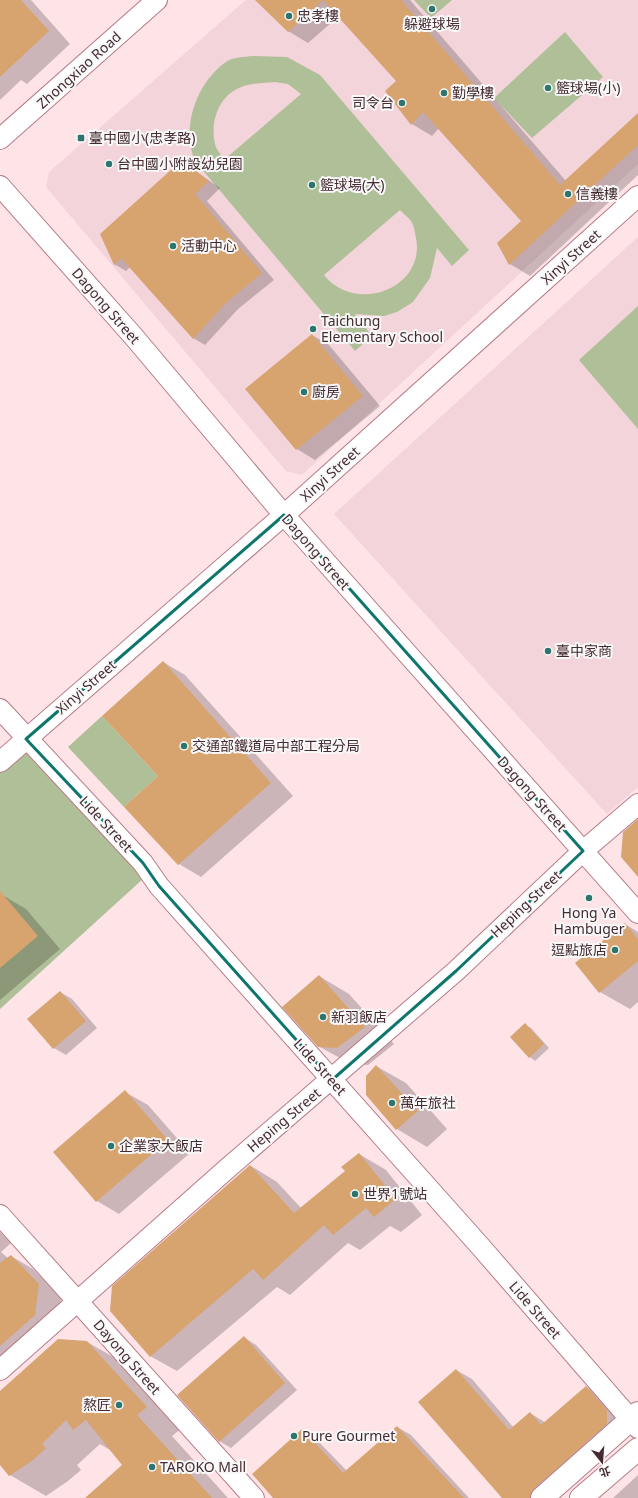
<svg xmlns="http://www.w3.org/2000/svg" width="638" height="1498" font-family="'Noto Sans','Noto Sans TC',sans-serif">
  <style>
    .built { fill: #f2d4da }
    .green { fill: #afbf97; fill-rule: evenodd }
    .shadow { fill: #0003 }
    .building { fill: #d7a36f }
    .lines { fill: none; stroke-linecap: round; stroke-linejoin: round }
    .street-casing { stroke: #b87b88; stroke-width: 22 }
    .secondary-casing { stroke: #b87b88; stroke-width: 24 }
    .street { stroke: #fff; stroke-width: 20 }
    .secondary { stroke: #fff; stroke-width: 22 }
    .marked { fill: none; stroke: #0f766e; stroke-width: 3; stroke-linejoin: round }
    .poi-dot { fill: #2d756d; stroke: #f8f8f8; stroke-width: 1.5 }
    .labels { text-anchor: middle; stroke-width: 4; stroke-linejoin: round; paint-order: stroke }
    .poi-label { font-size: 14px; fill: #452b31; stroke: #f8f8f8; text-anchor: start }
    .street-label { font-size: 14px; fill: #452b31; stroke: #f8f8f8 }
  </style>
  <rect width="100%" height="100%" fill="#fee3e7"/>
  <path class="built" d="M 246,0 L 638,0 L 638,164 L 302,475 L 286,471 L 46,187 L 49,172 Z
    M 638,237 L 638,787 L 607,814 L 334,514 Z"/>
  <path class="green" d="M 414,0 L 452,0 L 431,18 Z
    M 565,32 L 603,77 L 532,138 L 494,98 Z
    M 253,56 L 287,57 L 320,75 L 469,250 L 452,266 L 437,248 L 430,278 L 413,302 L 397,312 L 384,316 L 355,314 L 372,336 L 355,351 L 195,161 C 181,128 196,83 226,62 C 233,57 244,57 253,56 ZM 275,82 L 288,84 L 301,94 L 225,159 C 221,155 216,149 215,144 C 210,123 218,97 239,88 C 250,83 263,83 275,82 ZM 400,210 C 403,213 408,217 411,221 C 414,225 415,233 416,238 C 426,288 356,315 324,275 Z
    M 638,306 L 638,429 L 579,360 Z
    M 102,716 L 158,776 L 124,807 L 68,747 Z
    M 26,748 L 144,878 L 0,1009 L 0,772 Z"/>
  <path class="shadow" d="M 0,0 L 31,0 L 70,44 L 27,84 L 21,80 L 0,100 Z
    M 257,0 L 410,0 L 566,181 L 638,115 L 638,175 L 530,276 L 510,264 L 522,221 L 439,128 L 432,136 L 412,124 L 386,92 L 397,81 L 339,16 L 308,43 L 288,31 Z
    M 182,162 L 220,188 L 207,201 L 274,280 L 238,309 L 205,345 L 193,338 L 130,267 L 126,271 L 114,264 Z
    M 312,335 L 329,345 L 380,406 L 315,460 L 297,449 L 247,389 Z
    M 163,662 L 185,675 L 293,796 L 201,877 L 179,864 Z
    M 4,896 L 26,909 L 60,949 L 0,1000 L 0,899 Z
    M 625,924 L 638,932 L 638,1002 L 630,1009 L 600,992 Z
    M 319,976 L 349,994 L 394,1044 L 368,1065 L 349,1063 L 318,1046 Z
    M 60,992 L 72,999 L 97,1028 L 66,1055 L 54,1048 Z
    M 525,1025 L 531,1028 L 549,1048 L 535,1061 L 530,1057 Z
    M 376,1066 L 406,1083 L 447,1129 L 427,1147 L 397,1129 L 367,1094 Z
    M 125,1092 L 148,1105 L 190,1153 L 119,1214 L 97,1201 Z
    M 359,1154 L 386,1170 L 422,1215 L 401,1232 L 390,1226 L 360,1250 L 348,1243 L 290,1295 L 277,1287 L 177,1371 L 150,1356 L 251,1166 L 277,1182 L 301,1208 L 346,1172 Z
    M 0,1232 L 11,1243 L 1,1252 L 8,1258 L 11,1256 L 33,1269 L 61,1298 L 58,1328 L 0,1379 Z
    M 245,1338 L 256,1345 L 297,1390 L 231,1448 L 219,1441 Z
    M 87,1342 L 124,1363 L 182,1428 L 172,1436 L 228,1498 L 87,1498 L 123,1465 L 110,1450 L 100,1444 L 77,1465 L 81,1470 L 68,1481 L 46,1496 L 10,1475 L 0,1464 L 0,1392 Z
    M 456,1370 L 472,1379 L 514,1428 L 530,1413 L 546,1423 L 586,1387 L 602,1396 L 622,1420 L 549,1498 L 504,1498 Z
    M 397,1427 L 411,1435 L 469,1498 L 275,1498 L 302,1430 L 315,1438 L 347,1471 Z
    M 638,1475 L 638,1498 L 613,1498 Z"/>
  <path class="building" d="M 0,0 L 21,0 L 49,31 L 0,77 Z
    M 255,0 L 401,0 L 560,185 L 638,113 L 638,145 L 509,265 L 497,243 L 521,221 L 423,112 L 411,125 L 385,91 L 396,81 L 323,0 L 288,32 Z
    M 182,160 L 209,181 L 195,194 L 262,273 L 226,303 L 193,339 L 121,258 L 114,265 L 100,234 Z
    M 312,334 L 363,396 L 296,450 L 245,389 Z
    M 163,661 L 271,783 L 178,865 L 124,807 L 158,776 L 102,716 Z
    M 638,819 L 638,877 L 621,857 L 623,832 Z
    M 0,891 L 38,936 L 0,968 Z
    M 625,923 L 638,939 L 638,961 L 599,993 L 575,963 Z
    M 319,975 L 365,1027 L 337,1048 L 318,1047 L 282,1007 Z
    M 60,991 L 86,1021 L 53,1049 L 27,1019 Z
    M 525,1023 L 544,1044 L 529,1058 L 510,1037 Z
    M 376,1065 L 418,1111 L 396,1130 L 366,1095 L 366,1076 Z
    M 125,1090 L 168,1140 L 96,1202 L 53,1152 Z
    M 359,1153 L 396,1199 L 374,1217 L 366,1208 L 333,1235 L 324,1225 L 263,1280 L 253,1269 L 150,1357 L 110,1311 L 112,1286 L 250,1165 L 294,1213 L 345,1171 L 341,1167 Z
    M 11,1255 L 39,1284 L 35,1315 L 0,1346 L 0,1263 Z
    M 244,1336 L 285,1383 L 219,1442 L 177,1395 Z
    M 58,1339 L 87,1341 L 147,1407 L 137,1415 L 212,1498 L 85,1498 L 122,1465 L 86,1420 L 73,1430 L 66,1420 L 42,1444 L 46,1448 L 32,1461 L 9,1476 L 0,1465 L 0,1391 Z
    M 456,1369 L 509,1430 L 530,1412 L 541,1425 L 586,1386 L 607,1410 L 607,1424 L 534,1489 L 530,1498 L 502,1498 L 418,1402 Z
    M 397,1426 L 464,1498 L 273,1498 L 252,1474 L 302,1429 L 343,1473 Z"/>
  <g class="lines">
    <g class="street-casing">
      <path id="street" d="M 0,139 L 157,0
        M 0,186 L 134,337 L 284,515 L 638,913
        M 0,709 L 143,863 L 159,886 L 480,1246 L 638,1428
        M 0,762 L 284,515 L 638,196
        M 0,1215 L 254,1498
        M 0,1370 L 229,1167 L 456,971 L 583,851 L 638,804"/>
    </g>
    <g class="secondary-casing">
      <path id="secondary" d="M 542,1498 L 638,1413
        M 581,1498 L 638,1449"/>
    </g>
    <use href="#street" class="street"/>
    <use href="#secondary" class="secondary"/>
  </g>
  <path class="marked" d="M 284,515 L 583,851 L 456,971 L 332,1080 L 159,886 L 143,863 L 26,739 Z"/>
  <g class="poi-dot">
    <circle cx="432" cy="9" r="4"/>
    <circle cx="289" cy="16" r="4"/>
    <circle cx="548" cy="88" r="4"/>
    <circle cx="444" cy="93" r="4"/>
    <circle cx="402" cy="103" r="4"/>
    <rect x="77" y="134" width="8" height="8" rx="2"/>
    <circle cx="109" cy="164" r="4"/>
    <circle cx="312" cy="185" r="4"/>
    <circle cx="568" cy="194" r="4"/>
    <circle cx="173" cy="246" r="4"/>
    <circle cx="313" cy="329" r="4"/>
    <circle cx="304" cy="392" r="4"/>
    <circle cx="548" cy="651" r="4"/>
    <circle cx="184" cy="746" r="4"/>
    <circle cx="589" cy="898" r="4"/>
    <circle cx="615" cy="950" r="4"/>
    <circle cx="323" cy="1017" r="4"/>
    <circle cx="392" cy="1103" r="4"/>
    <circle cx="111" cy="1146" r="4"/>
    <circle cx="355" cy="1194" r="4"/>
    <circle cx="119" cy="1405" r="4"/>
    <circle cx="294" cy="1436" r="4"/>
    <circle cx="152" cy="1467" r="4"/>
  </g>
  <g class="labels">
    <g class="poi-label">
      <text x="297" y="21">忠孝樓</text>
      <text x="432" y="29" text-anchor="middle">躲避球場</text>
      <text x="556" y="93">籃球場(小)</text>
      <text x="452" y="98">勤學樓</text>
      <text x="394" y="108" text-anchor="end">司令台</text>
      <text x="89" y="143">臺中國小(忠孝路)</text>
      <text x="117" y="169">台中國小附設幼兒園</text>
      <text x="320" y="190">籃球場(大)</text>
      <text x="576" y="199">信義樓</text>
      <text x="181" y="251">活動中心</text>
      <text x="321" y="326">Taichung<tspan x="321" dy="16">Elementary School</tspan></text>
      <text x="312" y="397">廚房</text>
      <text x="556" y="656">臺中家商</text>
      <text x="192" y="751">交通部鐵道局中部工程分局</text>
      <text x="589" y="918" text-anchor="middle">Hong Ya<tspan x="589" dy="16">Hambuger</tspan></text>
      <text x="607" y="955" text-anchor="end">逗點旅店</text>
      <text x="331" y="1022">新羽飯店</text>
      <text x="400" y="1108">萬年旅社</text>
      <text x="119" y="1151">企業家大飯店</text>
      <text x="363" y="1199">世界1號站</text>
      <text x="111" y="1410" text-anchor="end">熬匠</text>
      <text x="302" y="1441">Pure Gourmet</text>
      <text x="160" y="1472">TAROKO Mall</text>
    </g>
    <g class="street-label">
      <text transform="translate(79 70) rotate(-42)" y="5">Zhongxiao Road</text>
      <text transform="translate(571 257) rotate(-42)" y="5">Xinyi Street</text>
      <text transform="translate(106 306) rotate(49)" y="5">Dagong Street</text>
      <text transform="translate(330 474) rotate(-42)" y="5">Xinyi Street</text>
      <text transform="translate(316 552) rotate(49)" y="5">Dagong Street</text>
      <text transform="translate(86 687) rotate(-41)" y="5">Xinyi Street</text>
      <text transform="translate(532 794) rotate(48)" y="5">Dagong Street</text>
      <text transform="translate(106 824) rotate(47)" y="5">Lide Street</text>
      <text transform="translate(526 904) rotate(-43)" y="5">Heping Street</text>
      <text transform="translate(320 1067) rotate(48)" y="5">Lide Street</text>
      <text transform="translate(284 1120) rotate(-40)" y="5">Heping Street</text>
      <text transform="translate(535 1310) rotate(49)" y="5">Lide Street</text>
      <text transform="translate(127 1357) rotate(49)" y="5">Dayong Street</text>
    </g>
  </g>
  <g transform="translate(602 1462) rotate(163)" stroke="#f8f8f8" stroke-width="3" paint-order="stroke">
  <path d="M0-3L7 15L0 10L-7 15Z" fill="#452b31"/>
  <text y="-6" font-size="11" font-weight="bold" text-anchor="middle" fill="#452b31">北</text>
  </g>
</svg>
